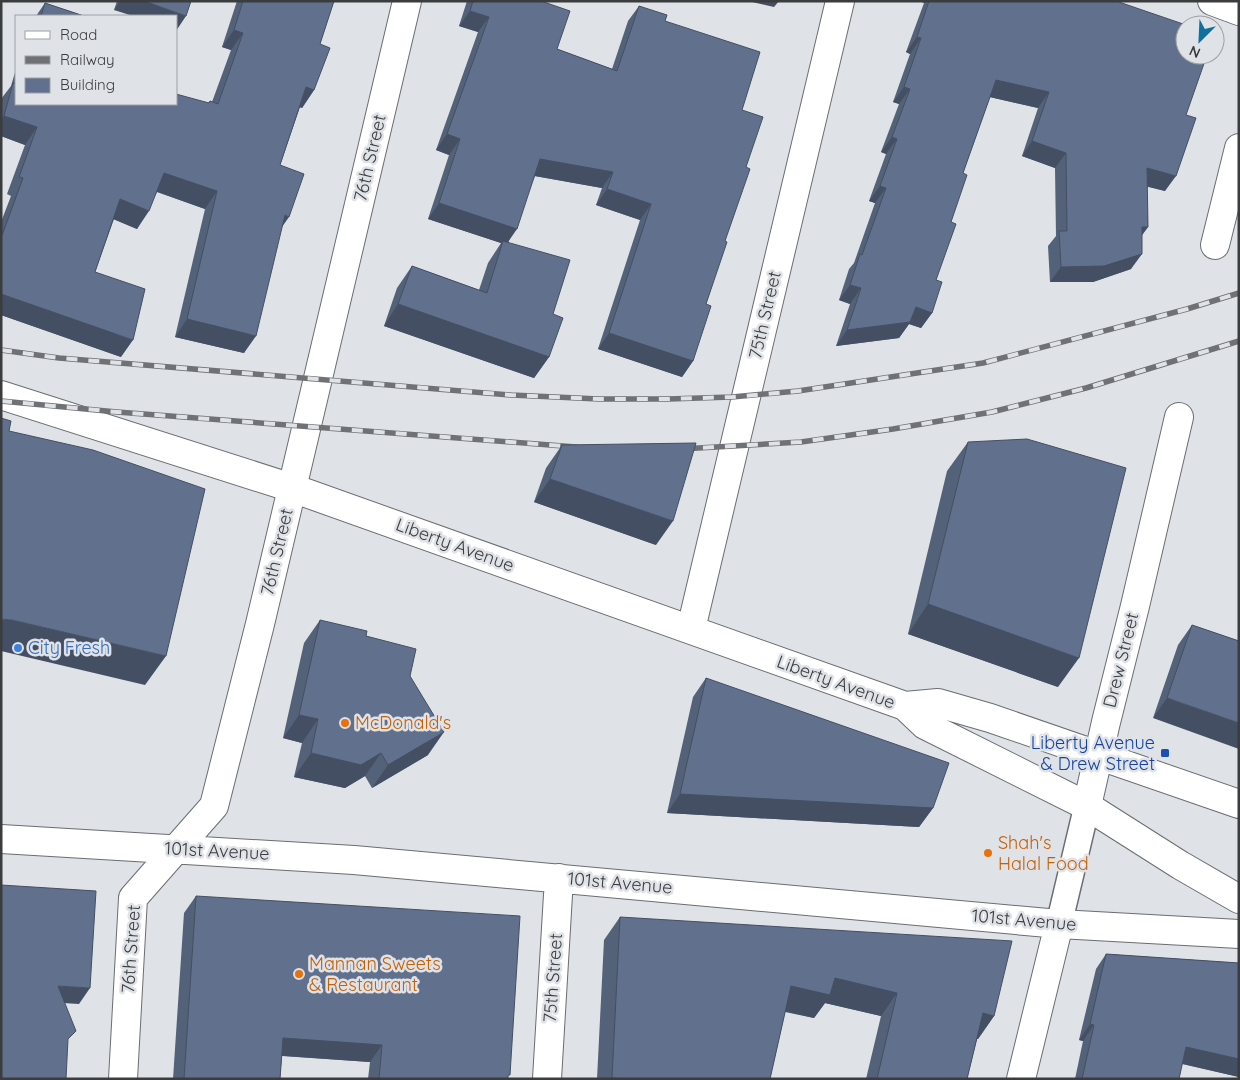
<svg xmlns="http://www.w3.org/2000/svg" width="1240" height="1080" font-family="Quicksand,sans-serif">
  <style>
    .lines { fill: none; stroke-linecap: round; stroke-linejoin: round }
    .pedestrian-casing { stroke: #6a6d71; stroke-width: 28 }
    .minor-casing { stroke: #6a6d71; stroke-width: 30 }
    .tertiary-casing { stroke: #6a6d71; stroke-width: 30 }
    .pedestrian { stroke: #fff; stroke-width: 25 }
    .minor { stroke: #fff; stroke-width: 28 }
    .tertiary { stroke: #fff; stroke-width: 28 }
    .rail-casing { stroke: #6f7174; stroke-width: 5.5 }
    .rail { stroke: #dfe2e7; stroke-width: 4; stroke-dasharray: 11; stroke-linecap: butt }
    .wall { fill: #536179 }
    .shaded-wall { fill: #444f63 }
    .building { fill: #61718d; stroke: #444f63 }
    .shop-dot { fill: #3f7fe0; stroke: #dfe2e7; stroke-width: 2 }
    .food-dot { fill: #e8710a; stroke: #dfe2e7; stroke-width: 2 }
    .transit-dot { fill: #1a4fb4; stroke: #dfe2e7; stroke-width: 2 }
    .labels { text-anchor: middle; stroke-width: 5; stroke-linejoin: round; paint-order: stroke }
    .street-label { font-size: 18px; fill: #3b3c3e; stroke: #dfe2e7 }
    .shop-label { font-size: 18px; fill: #366cbe; stroke: #dfe2e7; text-anchor: start }
    .food-label { font-size: 18px; fill: #c56008; stroke: #dfe2e7; text-anchor: start }
    .transit-label { font-size: 18px; fill: #164399; stroke: #dfe2e7; text-anchor: end }
  </style>
  <rect width="100%" height="100%" fill="#dfe2e7"/>
  <g class="lines">
    <g class="pedestrian-casing">
      <path id="pedestrian" d="M 1059,924 L 1087,806"/>
    </g>
    <g class="minor-casing">
      <path id="minor" d="M 1212,1 L 1239,11
        M 1215,245 L 1239,148
        M 691,629 L 840,1
        M 1087,806 L 1106,722 L 1135,606 L 1179,417
        M 1,839 L 354,860 L 1059,924 L 1239,934
        M 123,1079 L 133,898 L 214,806 L 260,624 L 407,1
        M 547,1079 L 559,878
        M 1021,1079 L 1059,924"/>
    </g>
    <g class="tertiary-casing">
      <path id="tertiary" d="M 1,395 L 292,488 L 905,706 L 925,725 L 1087,806 L 1180,865 L 1239,899
        M 905,706 L 938,703 L 990,718 L 1239,804"/>
    </g>
    <use href="#pedestrian" class="pedestrian"/>
    <use href="#minor" class="minor"/>
    <use href="#tertiary" class="tertiary"/>
    <g class="rail-casing">
      <path id="rail" d="M 1,350 L 59,358 L 511,395 L 599,399 L 668,399 L 732,397 L 798,391 L 983,363 L 1187,309 L 1239,293
        M 1,401 L 117,412 L 576,447
        M 681,449 L 801,442 L 893,429 L 992,412 L 1086,388 L 1239,341"/>
    </g>
    <use href="#rail" class="rail"/>
  </g>
  <path class="wall" d="M 117,1 L 191,1 L 114,10 Z
    M 237,1 L 334,1 L 320,44 L 314,90 L 302,108 L 300,107 L 280,165 L 282,226 L 244,353 L 175,337 L 205,209 L 157,192 L 137,229 L 114,219 L 95,272 L 121,357 L 1,315 L 1,222 L 11,196 L 7,194 L 25,145 L 1,136 L 1,99 L 11,86 L 16,69 L 16,104 L 208,103 L 210,101 L 212,102 L 231,50 L 222,47 Z
    M 467,1 L 541,1 L 557,49 L 612,69 L 628,21 L 639,6 L 665,21 L 742,110 L 746,167 L 706,304 L 693,361 L 682,377 L 598,349 L 640,220 L 596,205 L 602,188 L 535,176 L 508,243 L 553,314 L 549,357 L 534,378 L 384,326 L 397,288 L 412,266 L 479,290 L 488,263 L 501,243 L 428,219 L 449,155 L 436,150 L 478,32 L 459,26 Z
    M 919,1 L 1116,1 L 1186,115 L 1165,191 L 1147,186 L 1148,227 L 1142,235 L 1131,269 L 1093,282 L 1050,282 L 1048,246 L 1056,236 L 1055,168 L 1022,156 L 1038,108 L 990,97 L 963,173 L 936,280 L 932,313 L 921,328 L 909,324 L 899,338 L 836,346 L 850,304 L 839,300 L 849,269 L 854,263 L 875,203 L 869,201 L 886,154 L 881,152 L 899,104 L 893,102 L 910,54 L 906,52 L 924,3 Z
    M 45,3 L 84,16 L 36,16 Z
    M 968,442 L 1058,687 L 908,634 L 947,471 Z
    M 562,445 L 656,545 L 534,502 L 546,468 Z
    M 320,620 L 366,636 L 410,676 L 428,755 L 372,788 L 365,776 L 345,788 L 294,777 L 302,743 L 283,738 L 304,643 Z
    M 1192,625 L 1239,641 L 1153,718 L 1178,645 Z
    M 706,678 L 933,808 L 919,827 L 667,813 L 693,697 Z
    M 196,896 L 508,1078 L 508,1079 L 368,1079 L 370,1062 L 282,1056 L 280,1079 L 173,1079 L 184,913 Z
    M 620,917 L 994,1016 L 978,1039 L 977,1039 L 967,1079 L 866,1079 L 881,1016 L 825,1003 L 814,1018 L 785,1012 L 770,1079 L 597,1079 L 604,940 Z
    M 1106,954 L 1239,963 L 1239,1077 L 1182,1064 L 1179,1079 L 1075,1079 L 1083,1041 L 1079,1040 L 1096,969 Z"/>
  <path class="shaded-wall" d="M 120,1 L 144,1 L 186,16 L 176,31 L 176,16 L 133,16 L 114,10 Z
    M 748,1 L 779,1 L 774,7 Z
    M 470,11 L 489,17 L 478,32 L 459,26 Z
    M 234,30 L 243,33 L 231,50 L 222,47 Z
    M 917,37 L 921,38 L 910,54 L 906,52 Z
    M 996,80 L 1049,92 L 1038,108 L 985,96 Z
    M 306,87 L 314,90 L 302,108 L 294,105 Z
    M 904,87 L 910,89 L 899,104 L 893,102 Z
    M 4,116 L 37,127 L 25,145 L 1,136 L 1,119 Z
    M 447,134 L 460,139 L 449,155 L 436,150 Z
    M 892,137 L 897,139 L 886,154 L 881,152 Z
    M 1032,141 L 1066,153 L 1055,168 L 1022,156 Z
    M 540,159 L 613,172 L 602,188 L 529,175 Z
    M 1147,168 L 1176,176 L 1165,191 L 1136,184 Z
    M 164,173 L 217,191 L 205,209 L 152,190 Z
    M 880,186 L 886,188 L 875,203 L 869,201 Z
    M 607,189 L 651,204 L 640,220 L 596,205 Z
    M 120,199 L 149,211 L 137,229 L 108,217 Z
    M 439,203 L 517,229 L 506,245 L 503,241 L 501,243 L 428,219 Z
    M 285,215 L 289,217 L 277,234 Z
    M 1142,227 L 1148,227 L 1137,242 Z
    M 1142,254 L 1131,269 L 1093,282 L 1050,282 L 1061,267 Z
    M 850,285 L 861,288 L 850,304 L 839,300 Z
    M 1,294 L 133,340 L 121,357 L 1,315 Z
    M 398,304 L 549,357 L 534,378 L 384,326 Z
    M 916,307 L 932,313 L 921,328 L 909,324 L 899,338 L 836,346 L 847,330 Z
    M 187,319 L 256,336 L 244,353 L 175,337 Z
    M 609,333 L 693,361 L 682,377 L 598,349 Z
    M 550,479 L 673,521 L 656,545 L 534,502 Z
    M 928,604 L 1079,658 L 1058,687 L 908,634 Z
    M 1,619 L 12,620 L 166,656 L 145,685 L 1,651 Z
    M 1167,698 L 1239,723 L 1239,749 L 1153,718 Z
    M 299,715 L 318,719 L 302,743 L 283,738 Z
    M 444,732 L 428,755 L 372,788 L 388,765 Z
    M 311,753 L 381,753 L 365,776 L 345,788 L 294,777 Z
    M 680,794 L 933,808 L 919,827 L 667,813 Z
    M 835,978 L 897,993 L 881,1016 L 825,1003 L 814,1018 L 775,1009 L 791,986 Z
    M 58,986 L 90,988 L 79,1004 L 47,1002 Z
    M 983,1013 L 994,1016 L 978,1039 L 967,1036 Z
    M 1090,1024 L 1094,1025 L 1083,1041 L 1079,1040 Z
    M 283,1038 L 382,1045 L 370,1062 L 271,1055 Z
    M 1186,1047 L 1239,1059 L 1239,1077 L 1175,1062 Z
    M 612,1078 L 629,1078 L 612,1079 Z"/>
  <path class="building" d="M 144,1 L 191,1 L 186,16 Z
    M 243,1 L 334,1 L 320,44 L 330,48 L 314,90 L 306,87 L 280,165 L 304,174 L 289,217 L 285,215 L 256,336 L 187,319 L 217,191 L 164,173 L 149,211 L 120,199 L 95,272 L 145,289 L 133,340 L 1,294 L 1,238 L 23,178 L 19,177 L 37,127 L 4,116 L 13,83 L 16,84 L 16,104 L 176,104 L 176,94 L 209,103 L 210,101 L 218,104 L 243,33 L 234,30 Z
    M 473,1 L 541,1 L 570,11 L 557,49 L 617,71 L 639,6 L 667,15 L 665,21 L 760,52 L 742,110 L 763,117 L 746,167 L 750,169 L 725,241 L 727,242 L 706,304 L 711,306 L 693,361 L 609,333 L 651,204 L 607,189 L 613,172 L 540,159 L 517,229 L 439,203 L 460,139 L 447,134 L 489,17 L 470,11 Z
    M 929,1 L 1116,1 L 1186,25 L 1185,25 L 1185,55 L 1207,55 L 1186,115 L 1196,118 L 1176,176 L 1147,168 L 1148,227 L 1142,227 L 1142,254 L 1104,266 L 1061,267 L 1059,231 L 1067,231 L 1066,153 L 1032,141 L 1049,92 L 996,80 L 963,173 L 967,175 L 951,222 L 956,224 L 936,280 L 942,282 L 932,313 L 916,307 L 910,322 L 847,330 L 861,288 L 850,285 L 860,254 L 862,255 L 886,188 L 880,186 L 897,139 L 892,137 L 910,89 L 904,87 L 921,38 L 917,37 Z
    M 45,3 L 84,16 L 41,16 Z
    M 503,241 L 570,260 L 553,314 L 563,318 L 549,357 L 398,304 L 412,266 L 487,293 Z
    M 1,418 L 11,421 L 9,431 L 93,450 L 205,489 L 166,656 L 12,620 L 1,619 Z
    M 1027,439 L 1126,468 L 1079,658 L 928,604 L 968,442 Z
    M 696,443 L 673,521 L 550,479 L 562,445 Z
    M 320,620 L 367,631 L 366,636 L 416,649 L 410,676 L 444,732 L 388,765 L 381,753 L 361,765 L 311,753 L 318,719 L 299,715 Z
    M 1192,625 L 1239,641 L 1239,723 L 1167,698 Z
    M 706,678 L 949,763 L 933,808 L 680,794 Z
    M 1,885 L 96,891 L 90,988 L 58,986 L 76,1031 L 68,1039 L 66,1079 L 1,1079 Z
    M 196,896 L 520,916 L 510,1075 L 508,1075 L 508,1079 L 379,1079 L 382,1045 L 283,1038 L 280,1079 L 184,1079 Z
    M 620,917 L 1012,941 L 994,1016 L 983,1013 L 967,1079 L 877,1079 L 897,993 L 835,978 L 830,995 L 791,986 L 770,1079 L 629,1079 L 612,1078 Z
    M 1106,954 L 1239,963 L 1239,1059 L 1186,1047 L 1179,1079 L 1082,1079 L 1094,1025 L 1090,1024 Z"/>
  <circle class="shop-dot" cx="18" cy="648" r="5"/>
  <g class="food-dot">
    <circle cx="345" cy="723" r="5"/>
    <circle cx="988" cy="853" r="5"/>
    <circle cx="299" cy="974" r="5"/>
  </g>
  <rect class="transit-dot" x="1160" y="748" width="10" height="10" rx="2.5"/>
  <g class="labels">
    <g class="street-label">
      <text transform="translate(370 158) rotate(-77)" y="6">76th Street</text>
      <text transform="translate(765 315) rotate(-77)" y="6">75th Street</text>
      <text transform="translate(455 545) rotate(20)" y="6">Liberty Avenue</text>
      <text transform="translate(277 552) rotate(-77)" y="6">76th Street</text>
      <text transform="translate(1121 660) rotate(-76)" y="6">Drew Street</text>
      <text transform="translate(836 682) rotate(20)" y="6">Liberty Avenue</text>
      <text transform="translate(217 851) rotate(3)" y="6">101st Avenue</text>
      <text transform="translate(620 883) rotate(5)" y="6">101st Avenue</text>
      <text transform="translate(1024 920) rotate(5)" y="6">101st Avenue</text>
      <text transform="translate(131 949) rotate(-86)" y="6">76th Street</text>
      <text transform="translate(553 978) rotate(-86)" y="6">75th Street</text>
    </g>
    <g class="shop-label">
      <text x="28" y="654">City Fresh</text>
    </g>
    <g class="food-label">
      <text x="355" y="729">McDonald's</text>
      <text x="998" y="849">Shah's<tspan x="998" dy="21">Halal Food</tspan></text>
      <text x="309" y="970">Mannan Sweets<tspan x="309" dy="21">&amp; Restaurant</tspan></text>
    </g>
    <g class="transit-label">
      <text x="1155" y="749">Liberty Avenue<tspan x="1155" dy="21">&amp; Drew Street</tspan></text>
    </g>
  </g>
  <rect width="1240" height="1080" fill="none" stroke="#3b3c3e" stroke-width="5"/>
  <rect x="15" y="15" width="162" height="90" fill="#dfe2e7" stroke="#9da0a3"/>
  <rect x="25" y="31" width="25" height="8" fill="#ffffff" stroke="#9da0a3"/>
  <text x="60" y="40" font-size="15" fill="#3b3c3e">Road</text>
  <rect x="25" y="56" width="25" height="8" fill="#6f7174" stroke="#9da0a3"/>
  <text x="60" y="65" font-size="15" fill="#3b3c3e">Railway</text>
  <rect x="25" y="78" width="25" height="15" fill="#61718d" stroke="#9da0a3"/>
  <text x="60" y="90" font-size="15" fill="#3b3c3e">Building</text>
  <g transform="translate(1200 40) rotate(204)"><circle r="24" fill="#dfe2e7" stroke="#9da0a3"/>
  <path d="M0-4L9 19L0 12L-9 19Z" fill="#0f6f9d"/>
  <text y="-8" font-size="14" font-weight="bold" text-anchor="middle" fill="#3b3c3e">N</text>
  </g>
</svg>
